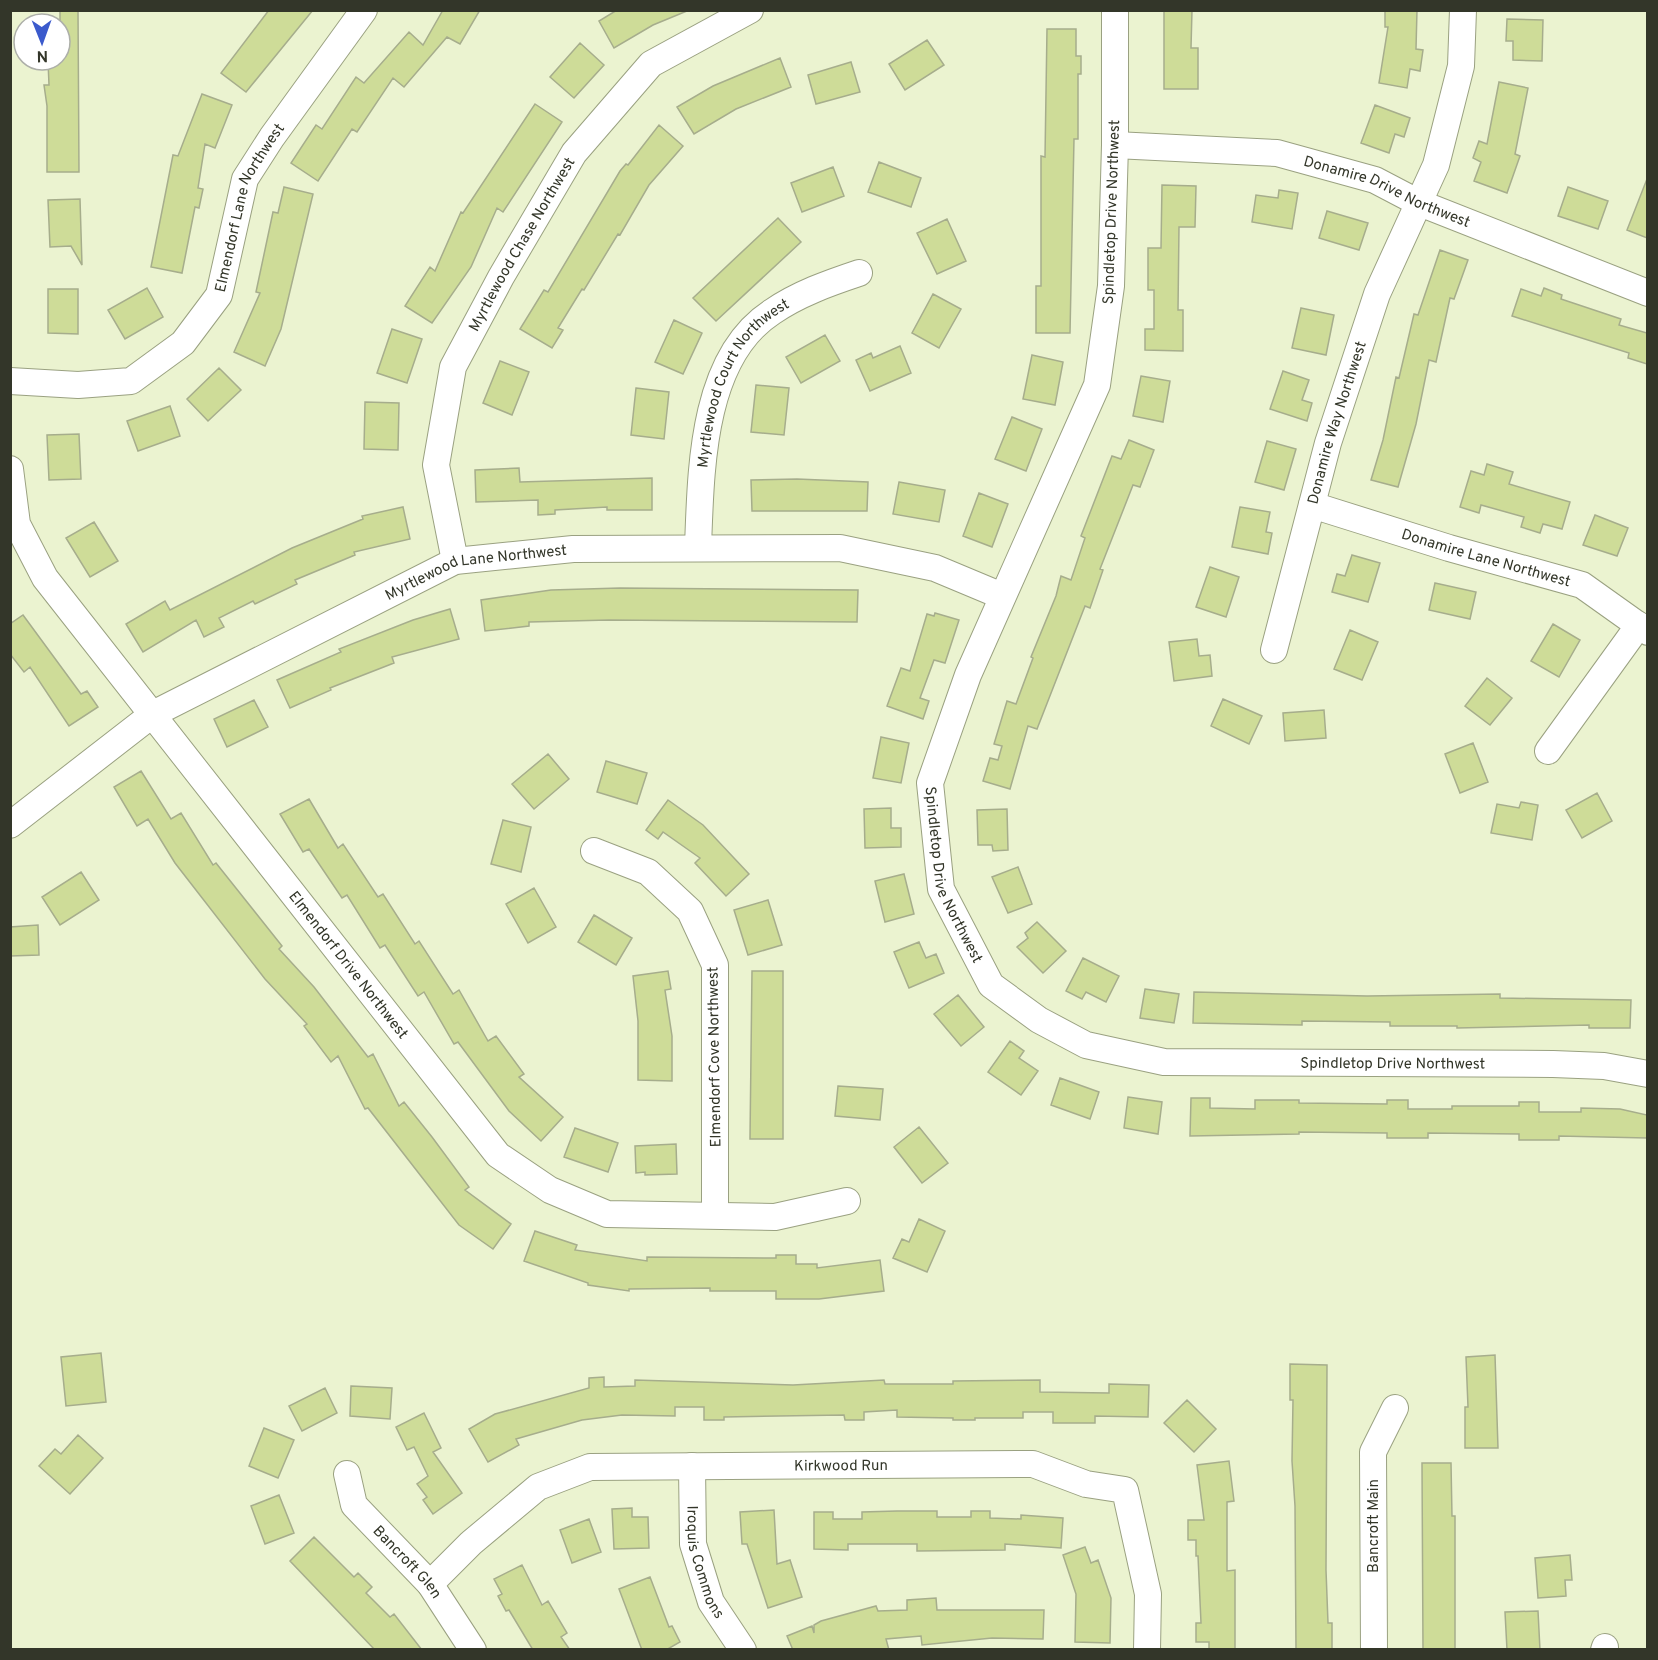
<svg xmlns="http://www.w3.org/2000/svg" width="1658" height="1660" font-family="Overpass,sans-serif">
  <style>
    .building { fill: #cedc98; stroke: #a6ad8c; stroke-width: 1.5 }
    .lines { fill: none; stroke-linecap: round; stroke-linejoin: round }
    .minor-casing { stroke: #9aa181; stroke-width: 28 }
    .minor { stroke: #fff; stroke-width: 26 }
    .labels { text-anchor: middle; stroke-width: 6; stroke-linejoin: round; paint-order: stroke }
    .street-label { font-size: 15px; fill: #333629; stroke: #fff }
  </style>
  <rect width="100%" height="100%" fill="#ebf3d0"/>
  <path class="building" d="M 60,10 L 78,10 L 79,172 L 47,172 L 47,106 L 44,85 L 49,85 L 48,61 L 60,60 Z
    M 269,10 L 313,10 L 246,92 L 221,73 Z
    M 443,10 L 480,10 L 460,44 L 447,37 L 404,87 L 393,78 L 357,132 L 352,129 L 318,181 L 291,163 L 316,125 L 322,129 L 356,77 L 364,83 L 409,32 L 423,45 Z
    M 617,10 L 687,10 L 687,11 L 653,25 L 614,48 L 599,21 Z
    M 1164,10 L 1192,10 L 1191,48 L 1198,48 L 1198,89 L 1164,89 Z
    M 1385,10 L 1417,10 L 1416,49 L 1423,50 L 1420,71 L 1410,69 L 1407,88 L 1379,83 L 1388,27 L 1385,27 Z
    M 1507,19 L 1543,20 L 1542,61 L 1513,60 L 1513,41 L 1506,41 Z
    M 1047,29 L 1076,29 L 1076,56 L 1081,56 L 1081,74 L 1078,74 L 1078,139 L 1074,139 L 1070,333 L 1036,333 L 1036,286 L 1041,286 L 1041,156 L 1045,157 Z
    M 927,40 L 944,65 L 905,90 L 889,64 Z
    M 580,43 L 604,65 L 574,98 L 550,77 Z
    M 780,58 L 791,87 L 736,109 L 694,134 L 677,107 L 713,86 Z
    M 851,62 L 860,92 L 816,104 L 808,75 Z
    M 1499,82 L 1528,88 L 1515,154 L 1520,156 L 1507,193 L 1474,181 L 1481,162 L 1473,158 L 1479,141 L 1487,144 Z
    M 202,94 L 232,105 L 215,148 L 205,144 L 198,188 L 203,189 L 199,208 L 195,207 L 182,273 L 151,267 L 173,155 L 178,156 Z
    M 535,104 L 562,122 L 503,212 L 497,208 L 471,267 L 432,323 L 405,306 L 430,267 L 435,271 L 461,212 L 463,213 Z
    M 1375,105 L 1410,118 L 1404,137 L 1395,134 L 1389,153 L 1361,143 Z
    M 659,125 L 683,146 L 649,185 L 620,235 L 618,234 L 584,290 L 582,289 L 558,328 L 563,330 L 552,348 L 520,329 L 544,290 L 548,292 L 620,171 L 626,164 L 628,165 Z
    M 879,162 L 921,178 L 911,207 L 868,192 Z
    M 833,167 L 844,196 L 802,212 L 791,183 Z
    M 1647,179 L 1647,238 L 1627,230 Z
    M 1162,185 L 1196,186 L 1195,227 L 1179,227 L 1178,310 L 1183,310 L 1183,351 L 1145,350 L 1145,329 L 1154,329 L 1154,290 L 1148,290 L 1148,248 L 1161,248 Z
    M 284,187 L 313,194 L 281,329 L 265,366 L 234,352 L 260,293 L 256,292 L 273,212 L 278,213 Z
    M 1568,187 L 1608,201 L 1598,229 L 1558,216 Z
    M 1279,190 L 1298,193 L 1292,229 L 1252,222 L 1256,195 L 1278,198 Z
    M 80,199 L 82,265 L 71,246 L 50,247 L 48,200 Z
    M 1327,211 L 1368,223 L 1359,250 L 1319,238 Z
    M 778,218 L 801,242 L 716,321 L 693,298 Z
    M 947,219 L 966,261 L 937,274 L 917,233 Z
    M 1440,250 L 1468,260 L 1454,299 L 1450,298 L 1436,362 L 1429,360 L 1416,424 L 1398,487 L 1371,480 L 1383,440 L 1396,377 L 1399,378 L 1414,314 L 1418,315 Z
    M 147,288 L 163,317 L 125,339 L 108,310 Z
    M 1544,288 L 1562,295 L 1561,299 L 1621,319 L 1619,325 L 1647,333 L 1647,364 L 1628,358 L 1629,353 L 1512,316 L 1521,289 L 1541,296 Z
    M 48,289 L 78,289 L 78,334 L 48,333 Z
    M 933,294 L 961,309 L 939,348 L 912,333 Z
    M 1301,308 L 1334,315 L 1326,355 L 1292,348 Z
    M 674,320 L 702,333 L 683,374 L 655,362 Z
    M 392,329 L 422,339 L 407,383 L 377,373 Z
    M 825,335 L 840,361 L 801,383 L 786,357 Z
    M 900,346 L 911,373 L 870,391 L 856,360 L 871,353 L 873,358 Z
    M 1032,355 L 1063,362 L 1055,405 L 1023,399 Z
    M 500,361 L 529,372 L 512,415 L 483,403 Z
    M 219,368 L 241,390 L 208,421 L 187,399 Z
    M 1283,371 L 1309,380 L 1302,400 L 1312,403 L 1307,421 L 1270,409 Z
    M 1141,376 L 1170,381 L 1163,422 L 1133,416 Z
    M 756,385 L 789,388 L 784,435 L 751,432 Z
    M 636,388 L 669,392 L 664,439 L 631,435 Z
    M 365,402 L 399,403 L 398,450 L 364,449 Z
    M 170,406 L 180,436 L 138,451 L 127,421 Z
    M 1012,417 L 1042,429 L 1026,471 L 995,459 Z
    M 79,434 L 81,479 L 49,480 L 47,435 Z
    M 1129,440 L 1154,450 L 1140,487 L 1133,485 L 1100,569 L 1103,570 L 1090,608 L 1085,606 L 1037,729 L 1028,726 L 1010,789 L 983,781 L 990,758 L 998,760 L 1002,746 L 994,744 L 1007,701 L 1016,704 L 1033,658 L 1031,657 L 1056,596 L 1061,576 L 1071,580 L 1085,538 L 1081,536 L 1112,456 L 1121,459 Z
    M 1267,441 L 1296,449 L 1284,490 L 1255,482 Z
    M 1487,464 L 1513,472 L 1509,484 L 1570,502 L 1562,529 L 1543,524 L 1540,533 L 1521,527 L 1524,517 L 1481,505 L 1479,513 L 1460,507 L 1471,471 L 1484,475 Z
    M 519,468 L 520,482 L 652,478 L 652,510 L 607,510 L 607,507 L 555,510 L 555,514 L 538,515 L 538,500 L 476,502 L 475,470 Z
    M 797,479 L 868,482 L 867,511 L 752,511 L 751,480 Z
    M 899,482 L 945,490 L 939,522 L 893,514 Z
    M 979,493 L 1008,504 L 992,547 L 963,536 Z
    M 403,507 L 410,539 L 354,552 L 355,555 L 295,580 L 297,584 L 255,604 L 253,601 L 219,618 L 224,627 L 204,637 L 196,620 L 143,652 L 126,624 L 165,601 L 170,610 L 292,548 L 363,519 L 362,516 Z
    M 1240,507 L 1270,512 L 1266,532 L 1272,533 L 1268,554 L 1232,547 Z
    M 1595,515 L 1628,528 L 1617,556 L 1583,545 Z
    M 94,522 L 118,561 L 90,577 L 66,538 Z
    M 1352,555 L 1380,563 L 1368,602 L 1332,592 L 1337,574 L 1345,576 Z
    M 1210,567 L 1239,577 L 1226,617 L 1196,607 Z
    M 1435,583 L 1476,592 L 1470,619 L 1429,610 Z
    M 620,588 L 858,590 L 857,622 L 609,620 L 529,622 L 529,626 L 485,631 L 481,600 L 551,590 Z
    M 450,609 L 459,639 L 392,657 L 394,663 L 330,688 L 331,690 L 290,708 L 277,680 L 341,652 L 339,649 L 413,620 Z
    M 935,613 L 959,620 L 945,663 L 934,660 L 920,698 L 929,701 L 923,719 L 887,706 L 901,668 L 910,671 L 927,614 L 934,616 Z
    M 23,615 L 81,694 L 87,691 L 98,707 L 69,726 L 30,667 L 24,672 L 10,654 L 10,624 Z
    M 1553,624 L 1580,640 L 1559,677 L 1531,661 Z
    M 1350,630 L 1378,642 L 1362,680 L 1334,669 Z
    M 1197,639 L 1199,656 L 1210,655 L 1212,676 L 1174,681 L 1169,642 Z
    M 1487,678 L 1512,698 L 1490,725 L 1465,706 Z
    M 1223,699 L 1262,716 L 1249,744 L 1211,726 Z
    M 254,700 L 268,727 L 227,747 L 214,719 Z
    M 1324,710 L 1326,738 L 1285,741 L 1283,713 Z
    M 881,737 L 909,743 L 901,783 L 873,778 Z
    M 1473,743 L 1488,782 L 1460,793 L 1445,754 Z
    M 548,754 L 569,779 L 534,809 L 512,784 Z
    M 606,761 L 647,773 L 637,804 L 597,792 Z
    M 141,771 L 171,819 L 181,813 L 213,865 L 216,863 L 282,946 L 279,949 L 314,987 L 368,1057 L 373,1054 L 399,1106 L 404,1102 L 432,1137 L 469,1187 L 465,1190 L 511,1224 L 493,1249 L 459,1225 L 368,1108 L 365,1109 L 338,1056 L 331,1062 L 304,1026 L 307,1024 L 265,979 L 175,863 L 148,819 L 137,826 L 114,787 Z
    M 1597,793 L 1612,821 L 1582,838 L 1566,810 Z
    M 309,799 L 338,848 L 343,844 L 378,897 L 383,894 L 415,944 L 419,941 L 453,994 L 459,990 L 488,1041 L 496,1036 L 524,1074 L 519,1077 L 563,1117 L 541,1141 L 509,1111 L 458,1042 L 454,1044 L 424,992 L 418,996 L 385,945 L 380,948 L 347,895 L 342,898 L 309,849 L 303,852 L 280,814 Z
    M 668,800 L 703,825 L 749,874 L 726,896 L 695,863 L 700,858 L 663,832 L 658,839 L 646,830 Z
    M 1521,802 L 1538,805 L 1532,840 L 1491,833 L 1497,804 L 1519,808 Z
    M 891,808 L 891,828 L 901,828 L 901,847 L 865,848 L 864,809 Z
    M 1007,809 L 1008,850 L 993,851 L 992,845 L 978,845 L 977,810 Z
    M 503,820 L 531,827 L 521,872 L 491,864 Z
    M 1018,867 L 1032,904 L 1008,913 L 992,877 Z
    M 81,872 L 99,900 L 60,925 L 42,897 Z
    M 904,874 L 914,914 L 885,922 L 875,881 Z
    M 534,888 L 556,927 L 528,943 L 506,904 Z
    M 768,900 L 782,945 L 748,955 L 734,910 Z
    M 594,915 L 632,938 L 616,965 L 578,942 Z
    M 1037,922 L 1066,951 L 1043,973 L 1017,947 L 1028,938 L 1025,933 Z
    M 38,925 L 39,955 L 10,956 L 10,927 Z
    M 919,942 L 926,958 L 936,954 L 944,973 L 909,988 L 894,952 Z
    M 1083,958 L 1119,976 L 1106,1002 L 1086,992 L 1082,999 L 1066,991 Z
    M 668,971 L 671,989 L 665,990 L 672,1036 L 672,1081 L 638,1080 L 638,1021 L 633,976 Z
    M 752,971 L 783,971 L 783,1139 L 750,1139 Z
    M 1145,989 L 1179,994 L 1174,1023 L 1140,1018 Z
    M 1194,992 L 1367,996 L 1500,994 L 1500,998 L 1631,1000 L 1630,1028 L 1589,1028 L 1589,1025 L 1457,1028 L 1457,1026 L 1390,1026 L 1390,1022 L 1302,1021 L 1302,1025 L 1193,1023 Z
    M 958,995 L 984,1027 L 961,1046 L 934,1014 Z
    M 1010,1041 L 1024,1051 L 1019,1058 L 1038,1071 L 1021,1095 L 988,1072 Z
    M 1060,1078 L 1099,1092 L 1090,1119 L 1051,1105 Z
    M 838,1086 L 883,1089 L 880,1120 L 835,1116 Z
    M 1128,1097 L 1162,1102 L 1158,1134 L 1124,1128 Z
    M 1191,1098 L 1210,1098 L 1210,1108 L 1255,1109 L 1255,1100 L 1299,1100 L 1299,1103 L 1387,1104 L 1387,1100 L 1408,1100 L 1408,1109 L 1452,1109 L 1452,1106 L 1519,1106 L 1519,1102 L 1539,1102 L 1539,1112 L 1581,1112 L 1581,1108 L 1620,1109 L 1647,1115 L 1647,1138 L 1559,1136 L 1559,1140 L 1519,1140 L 1519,1134 L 1428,1133 L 1428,1138 L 1387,1138 L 1387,1133 L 1299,1132 L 1299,1134 L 1190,1136 Z
    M 919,1127 L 948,1163 L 922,1183 L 894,1147 Z
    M 575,1128 L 618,1143 L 608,1172 L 564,1157 Z
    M 676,1144 L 677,1174 L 645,1175 L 645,1172 L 636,1173 L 635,1146 Z
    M 919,1219 L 945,1231 L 927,1272 L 893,1258 L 902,1239 L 909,1242 Z
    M 535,1231 L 577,1245 L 575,1250 L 647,1261 L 647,1257 L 776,1258 L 776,1255 L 796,1255 L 796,1264 L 817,1264 L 817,1268 L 880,1260 L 884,1291 L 819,1299 L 776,1299 L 776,1291 L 710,1291 L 710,1288 L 629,1289 L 629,1291 L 588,1285 L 588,1283 L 524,1261 Z
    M 101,1353 L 106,1402 L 66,1406 L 61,1357 Z
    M 1495,1355 L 1498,1448 L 1465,1448 L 1465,1407 L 1468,1407 L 1466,1357 Z
    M 1290,1364 L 1327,1365 L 1326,1570 L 1328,1623 L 1332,1623 L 1332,1650 L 1296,1650 L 1295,1506 L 1292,1461 L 1293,1400 L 1290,1400 Z
    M 604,1377 L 604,1387 L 635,1386 L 635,1380 L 793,1385 L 884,1380 L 885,1384 L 953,1384 L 953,1381 L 1040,1380 L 1040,1392 L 1109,1393 L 1109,1384 L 1149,1385 L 1148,1417 L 1095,1416 L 1095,1423 L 1053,1423 L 1053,1412 L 1023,1412 L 1023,1418 L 975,1418 L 975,1420 L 953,1420 L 953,1418 L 897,1417 L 897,1410 L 864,1412 L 864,1420 L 845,1420 L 844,1415 L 724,1417 L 724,1420 L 704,1420 L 704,1407 L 675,1407 L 675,1416 L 622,1415 L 582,1420 L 516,1439 L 519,1445 L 488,1462 L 469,1429 L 495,1414 L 589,1388 L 589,1378 Z
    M 351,1386 L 392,1388 L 390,1419 L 350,1416 Z
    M 325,1388 L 337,1413 L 302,1431 L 289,1406 Z
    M 1187,1400 L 1216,1429 L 1194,1452 L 1164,1423 Z
    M 424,1413 L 441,1448 L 433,1452 L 462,1493 L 433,1514 L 423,1500 L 427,1497 L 417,1484 L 428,1476 L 414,1447 L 407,1450 L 396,1427 Z
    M 264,1428 L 294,1440 L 278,1478 L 249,1466 Z
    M 78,1435 L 103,1458 L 70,1494 L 39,1466 L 55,1449 L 61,1454 Z
    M 1229,1461 L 1234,1501 L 1227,1502 L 1227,1571 L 1235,1570 L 1235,1650 L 1209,1650 L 1209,1642 L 1196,1642 L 1196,1623 L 1201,1623 L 1198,1556 L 1196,1556 L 1196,1540 L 1188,1540 L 1188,1520 L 1204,1520 L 1197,1465 Z
    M 1422,1463 L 1451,1463 L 1452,1516 L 1455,1516 L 1455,1650 L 1423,1650 Z
    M 279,1495 L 294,1533 L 265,1544 L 251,1506 Z
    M 632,1508 L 632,1517 L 648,1517 L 649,1548 L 614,1549 L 612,1509 Z
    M 774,1510 L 777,1564 L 790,1560 L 802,1597 L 768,1608 L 747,1544 L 742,1544 L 740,1512 Z
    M 897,1511 L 937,1511 L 937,1517 L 971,1517 L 971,1511 L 990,1511 L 990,1518 L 1021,1519 L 1021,1515 L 1063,1518 L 1061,1548 L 1005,1544 L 1005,1550 L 917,1551 L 917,1544 L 848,1544 L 848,1550 L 814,1549 L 814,1512 L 833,1512 L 833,1519 L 862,1519 L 862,1512 Z
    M 589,1519 L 601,1552 L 572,1563 L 560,1530 Z
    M 314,1537 L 354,1577 L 358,1573 L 372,1587 L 366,1593 L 390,1617 L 394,1614 L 422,1650 L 375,1650 L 290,1561 Z
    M 1085,1547 L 1091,1563 L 1098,1560 L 1111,1598 L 1110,1643 L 1075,1642 L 1076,1594 L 1063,1555 Z
    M 1570,1555 L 1572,1580 L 1565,1580 L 1566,1596 L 1538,1598 L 1535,1558 Z
    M 522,1565 L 542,1605 L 548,1601 L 567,1633 L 561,1637 L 570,1650 L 533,1650 L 509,1610 L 506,1611 L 498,1596 L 502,1594 L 494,1579 Z
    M 650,1577 L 669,1627 L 672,1626 L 680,1642 L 666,1650 L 642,1650 L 619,1589 Z
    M 936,1598 L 937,1610 L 1044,1610 L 1043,1639 L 992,1638 L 922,1645 L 921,1636 L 886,1639 L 889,1650 L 793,1650 L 787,1636 L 812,1626 L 814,1633 L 814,1625 L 821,1621 L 876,1606 L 878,1611 L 907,1610 L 907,1600 Z
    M 1538,1611 L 1540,1650 L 1507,1650 L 1505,1612 Z"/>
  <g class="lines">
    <g class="minor-casing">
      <g id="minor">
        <path id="s1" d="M 1115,10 L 1115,145 L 1111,286 L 1097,385 L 968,675 L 930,783 L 941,889 L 991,985 L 1039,1020 L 1086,1045 L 1164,1062 L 1553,1064 L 1604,1066 L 1648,1074"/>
        <path id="s2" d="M 1115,145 L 1277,153 L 1375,180 L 1417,202 L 1648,293"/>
        <path id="s3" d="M 10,381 L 78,385 L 131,381 L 183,343 L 219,295 L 245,179 L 272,137 L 364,10"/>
        <path id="s4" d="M 10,469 L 17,524 L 45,578 L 498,1155 L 550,1190 L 607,1214 L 775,1217 L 847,1201"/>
        <path id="s5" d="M 1312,505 L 1449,548 L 1582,585 L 1648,632"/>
        <path id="s6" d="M 698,547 C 701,471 701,358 772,312 C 798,294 829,283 859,273"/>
        <path id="s7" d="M 455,561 L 436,465 L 453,367 L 501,277 L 574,153 L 651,64 L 750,10"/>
        <path id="s8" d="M 1274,650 L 1328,443 L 1377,294 L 1436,165 L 1461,66 L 1463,10"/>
        <path d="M 1548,751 L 1639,625"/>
        <path id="s9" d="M 10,825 L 153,714 L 455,561 L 573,549 L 840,548 L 935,568 L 1002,596"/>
        <path d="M 594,851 L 648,872 L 690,911 L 715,965 L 715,1215"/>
        <path id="s10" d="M 692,1466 L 693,1544 L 711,1602 L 743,1650"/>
        <path id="s11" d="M 347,1474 L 354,1505 L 430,1584 L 473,1650"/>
        <path id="s12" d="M 430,1584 L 471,1543 L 538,1487 L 590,1467 L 1033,1464 L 1086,1484 L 1125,1490 L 1148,1594 L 1147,1650"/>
        <path d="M 1374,1650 L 1373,1452 L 1395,1408"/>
        <path d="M 1604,1650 L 1605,1647"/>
      </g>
    </g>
    <use href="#minor" class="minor"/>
  </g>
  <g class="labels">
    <g class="street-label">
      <text dy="5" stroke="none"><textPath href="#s2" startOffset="279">Donamire Drive Northwest</textPath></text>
      <text dy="5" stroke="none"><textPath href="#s3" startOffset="339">Elmendorf Lane Northwest</textPath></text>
      <text transform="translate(1111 212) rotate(-88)" y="5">Spindletop Drive Northwest</text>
      <text dy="5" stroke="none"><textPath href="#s7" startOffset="338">Myrtlewood Chase Northwest</textPath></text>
      <text dy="5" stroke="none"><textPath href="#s6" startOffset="177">Myrtlewood Court Northwest</textPath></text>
      <text dy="5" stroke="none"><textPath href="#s8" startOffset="236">Donamire Way Northwest</textPath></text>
      <text dy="5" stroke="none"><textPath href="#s5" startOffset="182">Donamire Lane Northwest</textPath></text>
      <text dy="5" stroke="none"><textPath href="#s9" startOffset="537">Myrtlewood Lane Northwest</textPath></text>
      <text dy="5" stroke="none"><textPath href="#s1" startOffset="904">Spindletop Drive Northwest</textPath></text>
      <text dy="5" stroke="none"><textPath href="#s4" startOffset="608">Elmendorf Drive Northwest</textPath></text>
      <text transform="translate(714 1057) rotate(-91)" y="5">Elmendorf Cove Northwest</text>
      <text dy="5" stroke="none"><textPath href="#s1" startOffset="1444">Spindletop Drive Northwest</textPath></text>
      <text dy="5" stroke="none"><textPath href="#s12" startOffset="452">Kirkwood Run</textPath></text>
      <text transform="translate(1373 1526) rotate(-90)" y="5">Bancroft Main</text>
      <text dy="5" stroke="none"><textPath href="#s10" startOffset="98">Iroquis Commons</textPath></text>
      <text dy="5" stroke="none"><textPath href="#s11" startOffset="110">Bancroft Glen</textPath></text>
    </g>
  </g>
  <rect width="1658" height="1660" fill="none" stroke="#333629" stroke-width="24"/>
  <g transform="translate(42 42) rotate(179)"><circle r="28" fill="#ffffff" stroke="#adafa9" stroke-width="1.5"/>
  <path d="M0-4.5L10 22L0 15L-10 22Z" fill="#3b5acc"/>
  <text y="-9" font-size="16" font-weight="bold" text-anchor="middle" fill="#333629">N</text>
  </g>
</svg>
